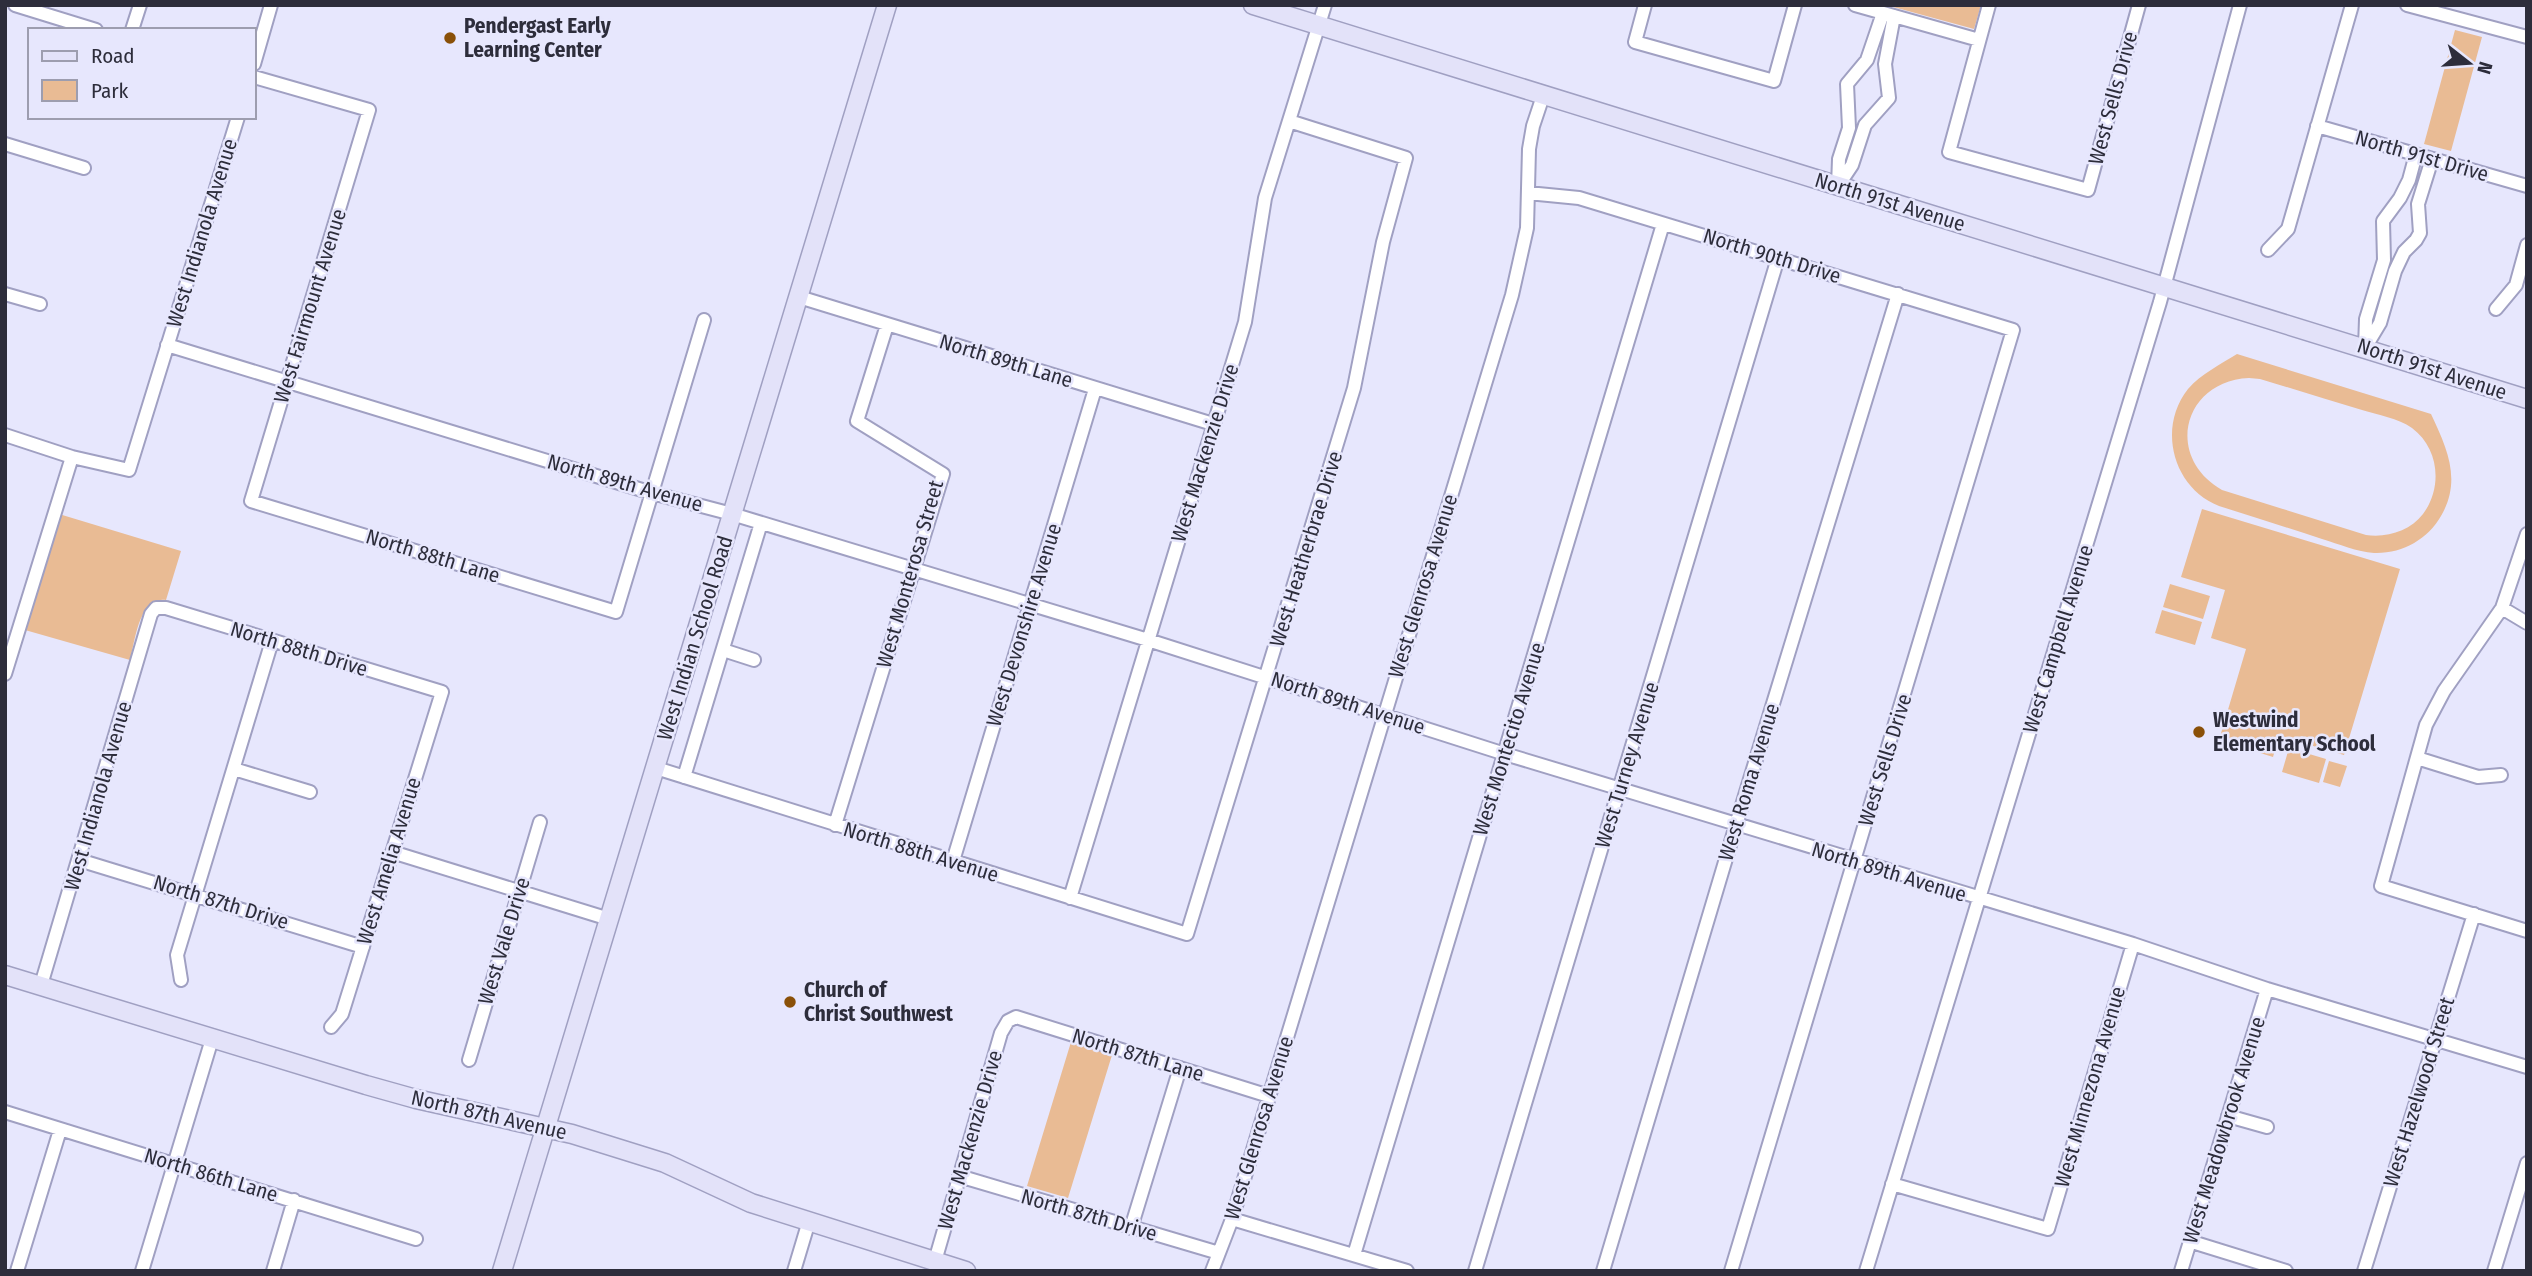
<svg xmlns="http://www.w3.org/2000/svg" width="2532" height="1276" font-family="'Fira Sans Condensed',sans-serif">
  <style>
    .green { fill: #e9bb94; fill-rule: evenodd }
    .lines { fill: none; stroke-linecap: round; stroke-linejoin: round }
    .street-casing { stroke: #a0a0c2; stroke-width: 16 }
    .secondary-casing { stroke: #a0a0c2; stroke-width: 21 }
    .street { stroke: #fff; stroke-width: 12 }
    .secondary { stroke: #e3e2f9; stroke-width: 18 }
    .poi-dot { fill: #8a5008; stroke: #e7e7fd; stroke-width: 2.5 }
    .labels { text-anchor: middle; stroke-width: 5; stroke-linejoin: round; paint-order: stroke }
    .poi-label { font-size: 21px; font-weight: bold; fill: #2d2d3b; stroke: #e7e7fd; text-anchor: start }
    .street-label { font-size: 21px; fill: #2d2d3b; stroke: #e7e7fd }
  </style>
  <rect width="100%" height="100%" fill="#e7e7fd"/>
  <path class="green" d="M 1886,5 L 1981,5 L 1974,29 Z
    M 2455,30 L 2482,37 L 2451,151 L 2424,144 Z
    M 2237,354 L 2431,414 C 2447,448 2462,480 2441,516 C 2428,539 2402,554 2374,553 C 2357,552 2339,544 2322,539 C 2288,528 2254,517 2219,506 C 2173,488 2157,428 2188,389 C 2201,374 2221,364 2237,354 ZM 2249,378 L 2260,379 C 2294,389 2328,400 2362,410 C 2378,415 2398,418 2412,428 C 2439,448 2443,487 2423,514 C 2410,531 2387,538 2366,535 L 2222,490 C 2164,457 2183,381 2249,378 Z
    M 2202,509 L 2400,569 L 2344,755 L 2279,736 L 2273,757 L 2219,740 L 2246,649 L 2211,638 L 2225,590 L 2181,577 Z
    M 59,514 L 181,551 L 166,600 C 139,596 135,641 130,660 L 25,630 Z
    M 2170,584 L 2210,596 L 2203,619 L 2163,607 Z
    M 2162,610 L 2202,622 L 2195,645 L 2155,633 Z
    M 2289,748 L 2326,759 L 2319,783 L 2282,772 Z
    M 2329,761 L 2347,766 L 2340,787 L 2323,782 Z
    M 1071,1042 L 1112,1055 L 1068,1198 L 1027,1186 Z"/>
  <g class="lines">
    <g class="street-casing">
      <path id="street" d="M 15,5 L 96,30
        M 1645,5 L 1635,42 L 1774,81 L 1795,5
        M 1855,5 L 1979,40
        M 1989,5 L 1949,152 L 2088,190 L 2139,5
        M 2407,5 L 2527,37
        M 132,30 L 140,5
        M 254,64 L 271,5
        M 254,77 L 369,110 L 251,501 L 616,612 L 704,320
        M 2317,126 L 2527,186
        M 5,144 L 84,168
        M 1838,186 L 1852,165 L 1865,125 L 1889,98 L 1885,64 L 1894,16
        M 1838,186 L 1839,159 L 1849,128 L 1847,84 L 1867,60 L 1883,13
        M 1528,193 L 1579,198 L 2013,330 L 1731,1271
        M 2268,250 L 2288,229 L 2352,5
        M 5,294 L 40,304
        M 799,297 L 1213,424
        M 2496,309 L 2516,285 L 2527,245
        M 167,345 L 652,493 L 732,514 L 1148,640 L 1505,754 L 2133,944 L 2267,989 L 2527,1067
        M 2365,348 L 2380,323 L 2395,271 L 2404,252 L 2416,240 L 2420,233 L 2418,204 L 2432,159
        M 2365,348 L 2366,319 L 2384,260 L 2383,221 L 2400,198 L 2409,180 L 2416,154
        M 5,435 L 72,457 L 129,470 L 238,117
        M 2527,534 L 2502,608 L 2444,691 L 2426,725 L 2381,886 L 2527,931
        M 2502,608 L 2527,623
        M 723,650 L 754,660
        M 5,674 L 72,457
        M 2417,758 L 2478,777 L 2501,775
        M 656,768 L 1187,934 L 1354,388 L 1383,242 L 1406,158 L 1289,121
        M 234,769 L 310,792
        M 684,777 L 761,523
        M 835,825 L 943,474 L 857,421 L 887,325
        M 392,852 L 609,919
        M 79,860 L 363,947
        M 953,861 L 1095,389
        M 1070,898 L 1245,322 L 1265,198 L 1325,5
        M 181,980 L 177,955 L 272,641
        M 41,985 L 151,614 L 156,608 L 166,608 L 442,692 L 342,1014 L 331,1027
        M 469,1060 L 540,822
        M 5,1112 L 416,1239
        M 2228,1116 L 2267,1127
        M 959,1176 L 1219,1253
        M 1892,1184 L 2048,1229 L 2133,944
        M 1232,1219 L 1407,1271
        M 1131,1228 L 1180,1068
        M 2189,1241 L 2286,1271
        M 1354,1255 L 1663,224
        M 935,1261 L 1001,1033 L 1008,1021 L 1016,1017 L 1269,1096
        M 17,1271 L 60,1130
        M 142,1271 L 212,1039
        M 273,1271 L 294,1200
        M 794,1271 L 809,1221
        M 1212,1271 L 1232,1219 L 1512,295 L 1527,228 L 1529,149 L 1533,126 L 1543,96
        M 1475,1271 L 1778,258
        M 1603,1271 L 1736,825 L 1898,294
        M 1866,1271 L 2160,302 L 2240,5
        M 2181,1271 L 2267,989
        M 2364,1271 L 2474,914
        M 2494,1271 L 2527,1163"/>
    </g>
    <g class="secondary-casing">
      <path id="secondary" d="M 1253,5 L 2527,399
        M 5,975 L 366,1085 L 416,1099 L 572,1134 L 665,1163 L 751,1203 L 966,1271
        M 502,1271 L 887,5"/>
    </g>
    <use href="#street" class="street"/>
    <use href="#secondary" class="secondary"/>
  </g>
  <g class="poi-dot">
    <circle cx="450" cy="38" r="7"/>
    <circle cx="2199" cy="732" r="7"/>
    <circle cx="790" cy="1002" r="7"/>
  </g>
  <g class="labels">
    <g class="poi-label">
      <text x="464" y="33">Pendergast Early<tspan x="464" dy="24">Learning Center</tspan></text>
      <text x="2213" y="727">Westwind<tspan x="2213" dy="24">Elementary School</tspan></text>
      <text x="804" y="997">Church of<tspan x="804" dy="24">Christ Southwest</tspan></text>
    </g>
    <g class="street-label">
      <text transform="translate(2113 98) rotate(-75)" y="7">West Sells Drive</text>
      <text transform="translate(2422 156) rotate(16)" y="7">North 91st Drive</text>
      <text transform="translate(1890 202) rotate(17)" y="7">North 91st Avenue</text>
      <text transform="translate(202 233) rotate(-73)" y="7">West Indianola Avenue</text>
      <text transform="translate(1772 256) rotate(17)" y="7">North 90th Drive</text>
      <text transform="translate(310 306) rotate(-73)" y="7">West Fairmount Avenue</text>
      <text transform="translate(1006 361) rotate(17)" y="7">North 89th Lane</text>
      <text transform="translate(2432 369) rotate(18)" y="7">North 91st Avenue</text>
      <text transform="translate(1205 453) rotate(-73)" y="7">West Mackenzie Drive</text>
      <text transform="translate(625 483) rotate(16)" y="7">North 89th Avenue</text>
      <text transform="translate(1306 549) rotate(-73)" y="7">West Heatherbrae Drive</text>
      <text transform="translate(433 556) rotate(17)" y="7">North 88th Lane</text>
      <text transform="translate(910 574) rotate(-74)" y="7">West Monterosa Street</text>
      <text transform="translate(1423 586) rotate(-73)" y="7">West Glenrosa Avenue</text>
      <text transform="translate(1024 625) rotate(-73)" y="7">West Devonshire Avenue</text>
      <text transform="translate(695 638) rotate(-73)" y="7">West Indian School Road</text>
      <text transform="translate(2058 639) rotate(-73)" y="7">West Campbell Avenue</text>
      <text transform="translate(299 649) rotate(17)" y="7">North 88th Drive</text>
      <text transform="translate(1348 703) rotate(18)" y="7">North 89th Avenue</text>
      <text transform="translate(1509 739) rotate(-73)" y="7">West Montecito Avenue</text>
      <text transform="translate(1885 760) rotate(-73)" y="7">West Sells Drive</text>
      <text transform="translate(1627 765) rotate(-73)" y="7">West Turney Avenue</text>
      <text transform="translate(1749 782) rotate(-73)" y="7">West Roma Avenue</text>
      <text transform="translate(98 796) rotate(-74)" y="7">West Indianola Avenue</text>
      <text transform="translate(921 852) rotate(17)" y="7">North 88th Avenue</text>
      <text transform="translate(389 861) rotate(-73)" y="7">West Amelia Avenue</text>
      <text transform="translate(1889 872) rotate(17)" y="7">North 89th Avenue</text>
      <text transform="translate(221 902) rotate(17)" y="7">North 87th Drive</text>
      <text transform="translate(504 941) rotate(-73)" y="7">West Vale Drive</text>
      <text transform="translate(1138 1055) rotate(17)" y="7">North 87th Lane</text>
      <text transform="translate(2090 1087) rotate(-74)" y="7">West Minnezona Avenue</text>
      <text transform="translate(2419 1092) rotate(-73)" y="7">West Hazelwood Street</text>
      <text transform="translate(489 1115) rotate(13)" y="7">North 87th Avenue</text>
      <text transform="translate(1259 1128) rotate(-73)" y="7">West Glenrosa Avenue</text>
      <text transform="translate(2224 1130) rotate(-73)" y="7">West Meadowbrook Avenue</text>
      <text transform="translate(970 1140) rotate(-74)" y="7">West Mackenzie Drive</text>
      <text transform="translate(211 1175) rotate(17)" y="7">North 86th Lane</text>
      <text transform="translate(1089 1215) rotate(16)" y="7">North 87th Drive</text>
    </g>
  </g>
  <rect width="2532" height="1276" fill="none" stroke="#2d2d3b" stroke-width="14"/>
  <rect x="28" y="28" width="228" height="91" fill="#e7e7fd" stroke="#9d9daf" stroke-width="2"/>
  <rect x="42" y="51" width="35" height="10" fill="#e3e2f9" stroke="#9d9daf" stroke-width="2"/>
  <text x="91" y="63" font-size="21" fill="#2d2d3b">Road</text>
  <rect x="42" y="80" width="35" height="21" fill="#e9bb94" stroke="#9d9daf" stroke-width="2"/>
  <text x="91" y="98" font-size="21" fill="#2d2d3b">Park</text>
  <g transform="translate(2469 63) rotate(107)" stroke="#e7e7fd" stroke-width="5" paint-order="stroke">
  <path d="M0-5L12 26L0 18L-12 26Z" fill="#2d2d3b"/>
  <text y="-10" font-size="19" font-weight="bold" text-anchor="middle" fill="#2d2d3b">N</text>
  </g>
</svg>
